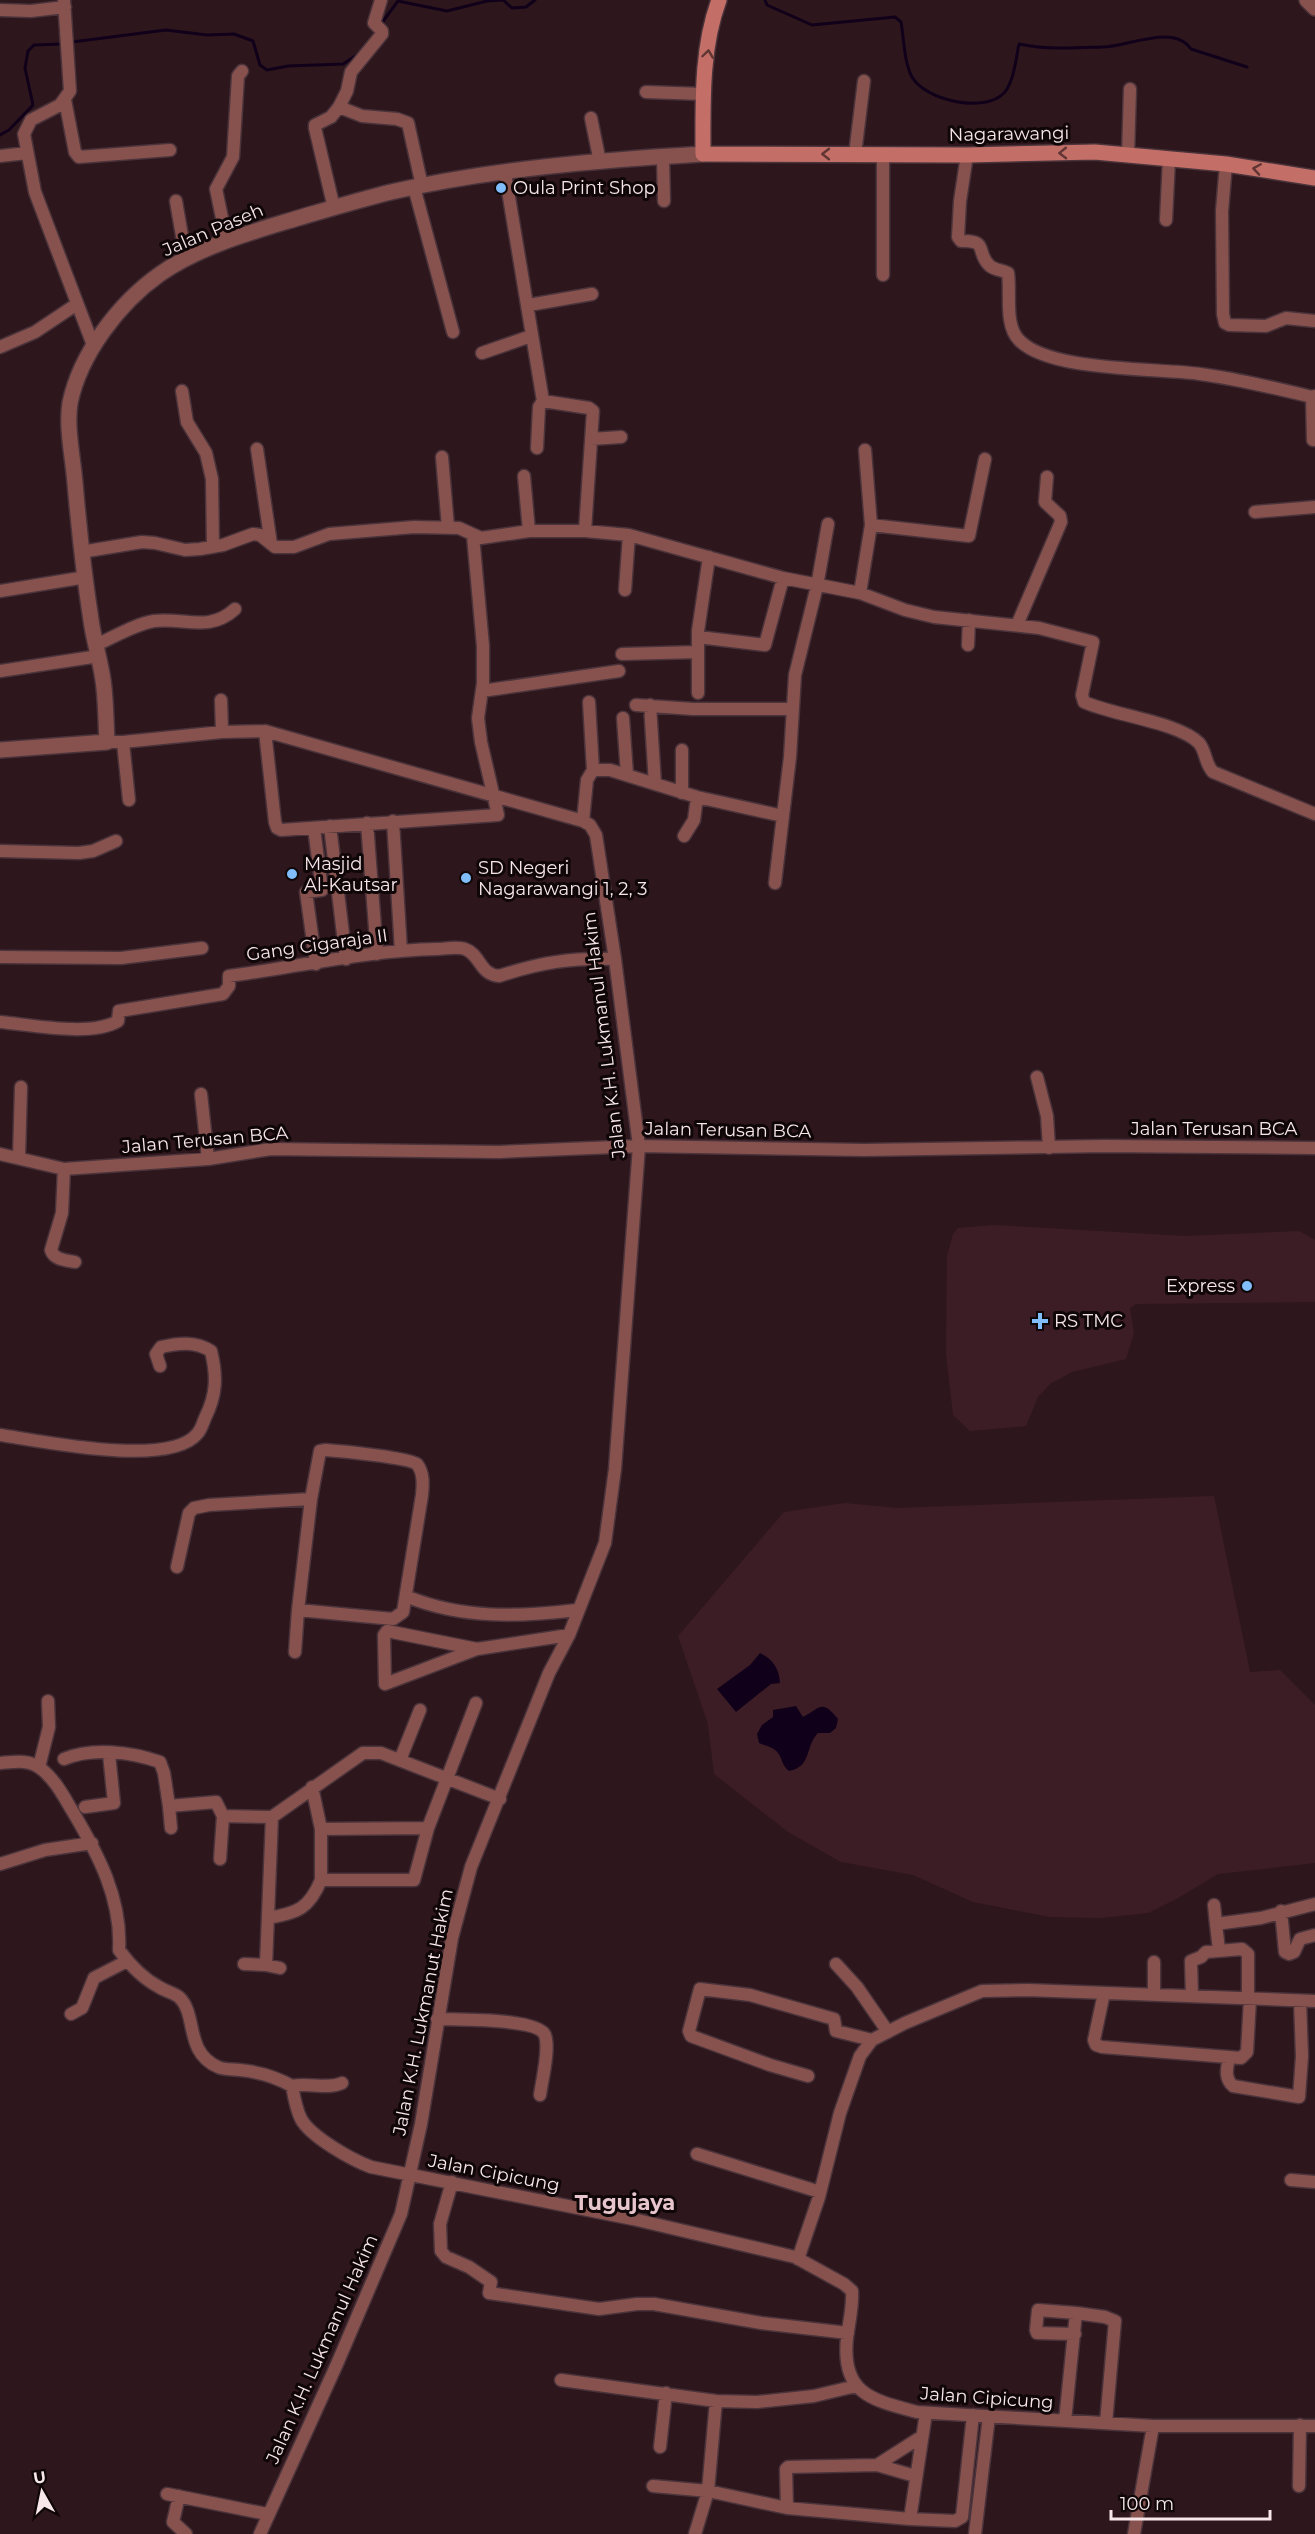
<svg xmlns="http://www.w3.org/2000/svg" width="1315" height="2534" font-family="Montserrat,sans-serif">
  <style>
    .built { fill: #3c1d26 }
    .water { fill: #110019 }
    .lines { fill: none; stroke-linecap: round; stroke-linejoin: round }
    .stream { stroke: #110019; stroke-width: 3 }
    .minor-casing { stroke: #4a333a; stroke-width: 15 }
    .tertiary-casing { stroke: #4a333a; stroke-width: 18 }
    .secondary-casing { stroke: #4a333a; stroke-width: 18 }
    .minor { stroke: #87524e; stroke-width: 12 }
    .tertiary { stroke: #87524e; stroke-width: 15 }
    .secondary { stroke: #c36f68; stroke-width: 15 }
    .oneway { stroke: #603533 }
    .poi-dot { fill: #81bdfa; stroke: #0f0608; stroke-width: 2 }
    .labels { text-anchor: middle; stroke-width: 6; stroke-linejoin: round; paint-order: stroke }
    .street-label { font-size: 18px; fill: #f7e6ea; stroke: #0f0608 }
    .poi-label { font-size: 18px; fill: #f7e6ea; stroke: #0f0608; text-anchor: start }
    .quarter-label { font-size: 21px; font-weight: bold; fill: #e7c5cd; stroke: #0f0608 }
  </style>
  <rect width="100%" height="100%" fill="#2e161d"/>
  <path class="built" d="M 995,1225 L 1185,1236 L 1299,1231 L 1315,1240 L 1315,1302 L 1136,1304 L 1130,1308 L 1134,1333 L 1126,1359 L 1072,1372 L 1050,1384 L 1038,1397 L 1026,1426 L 970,1431 L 953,1415 L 946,1353 L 947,1257 L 953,1234 L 958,1228 Z
    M 1214,1496 L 1250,1672 L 1280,1670 L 1315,1705 L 1315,1863 L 1218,1874 L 1178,1898 L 1148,1913 L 1101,1918 L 1050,1917 L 973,1902 L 913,1875 L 841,1862 L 788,1832 L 714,1774 L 708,1724 L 678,1636 L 784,1512 L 845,1503 L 897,1508 Z"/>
  <path class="water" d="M 760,1653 C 773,1660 779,1668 780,1683 L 771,1684 L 736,1712 L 717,1689 L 750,1665 Z
    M 796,1706 L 803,1717 C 821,1707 822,1699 838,1719 L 836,1728 L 830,1733 L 818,1733 C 805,1746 812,1767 789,1771 C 782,1766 783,1760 778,1753 C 774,1747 765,1746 759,1743 L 757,1734 L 762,1725 L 773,1717 L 773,1710 Z"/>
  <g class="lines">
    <path class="stream" d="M 765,0 L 767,5 L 812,25 L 895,17 L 901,22 C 904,39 904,62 912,77 C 925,100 984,114 1004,93 C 1014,82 1016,58 1019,44 C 1046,50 1075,48 1103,47 C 1127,47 1174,23 1191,49 L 1247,67
      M 381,24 L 398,1 L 447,11 L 487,1 L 503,0 L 512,8 L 526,7 L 535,0
      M 72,42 L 166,30 L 207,35 L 234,34 L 253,41 L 260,65 L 267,70 L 288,66 L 343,64 L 357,55
      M 0,135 L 9,130 L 33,105 L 25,68 L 28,51 L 34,45 L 62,44"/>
    <g class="minor-casing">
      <path id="minor" d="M 64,0 L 70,91 L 60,105 L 31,120 L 24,134 L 35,192 L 93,345
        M 0,10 L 31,11 L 65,7
        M 646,92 L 703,94
        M 65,100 L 75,152 L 79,157 L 170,150
        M 339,107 L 362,116 L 397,119 L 408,123 L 422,186
        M 591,118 L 600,162
        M 855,154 L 864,81
        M 883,154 L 883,275
        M 967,155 L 960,201 L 958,237 L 961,241 C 990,240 975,253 990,266 C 995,270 1002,270 1008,273 C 1011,292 1004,325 1019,340 C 1049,372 1157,368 1200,374 C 1238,379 1275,388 1312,397 L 1315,396
        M 1128,155 L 1130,89
        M 0,156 L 27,153
        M 663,157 L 664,201
        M 1226,164 L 1222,211 L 1223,314 L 1225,323 L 1229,325 L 1266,326 L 1286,318 L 1315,321
        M 505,173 L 543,401 L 589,408 L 593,411 L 585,531
        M 414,187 L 453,332
        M 176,201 L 186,259
        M 334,208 L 315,128 L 315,125 L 331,117 L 339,107 L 347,91 L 351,72 L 382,34 L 382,31 L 374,23 L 381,0
        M 1166,220 L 1169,159
        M 227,242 L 216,189 L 233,157 L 238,76 L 242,71
        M 529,305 L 592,294
        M 0,347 L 35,332 L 77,304
        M 482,353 L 531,336
        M 182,391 L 187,422 L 206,453 L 212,479 L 213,547
        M 1312,397 L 1313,440
        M 591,439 L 621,437
        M 537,448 L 539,407 L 543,401
        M 257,449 L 271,544
        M 442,457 L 448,527
        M 524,476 L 529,531
        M 1255,512 L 1315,507
        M 871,525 L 969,536 L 985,459
        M 81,552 L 142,542 L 155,543 L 185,550 L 200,549 L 223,545 L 253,534 L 260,535 L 275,547 L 294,547 L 329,534 L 414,527 L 459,528 L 481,538 L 529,531 L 585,531 L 629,535 L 783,578 L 860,593 L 905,610 L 934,617 L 1039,628 L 1093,642 L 1082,695 L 1084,702 C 1112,715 1178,722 1199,743 C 1206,751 1205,764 1213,772 L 1315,814
        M 625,590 L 629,535
        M 0,591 L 86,577
        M 860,593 L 871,525 L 865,450
        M 1017,625 L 1061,522 L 1060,516 L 1045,502 L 1047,477
        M 698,637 L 765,645 L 783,578
        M 96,645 C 114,637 135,624 154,621 C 184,617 209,633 235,609
        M 968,645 L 969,620
        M 622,654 L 698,652
        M 0,671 L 99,656
        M 482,691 L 619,671
        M 698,693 L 698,631 L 709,557
        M 221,700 L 222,732
        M 636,705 L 693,709 L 793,709
        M 650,705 L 655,784
        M 623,718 L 627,774
        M 265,731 L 275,822 L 277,828 L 281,830 L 498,815 L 481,742 L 478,718 L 483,683 L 483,646 L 473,536
        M 107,742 L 123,742 L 222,732 L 265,731 L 583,821 L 590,825 L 596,835 L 615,959 L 639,1146 L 615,1469 L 605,1543 L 569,1635 L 549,1673 L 471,1867 L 452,1938 L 421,2124 L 401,2214 L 337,2364 L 260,2534
        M 123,742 L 129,800
        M 682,750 L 682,793
        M 593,770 L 610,770 L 697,797 L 783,816
        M 393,821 L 401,951
        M 583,821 L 587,780 L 593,770 L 589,702
        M 367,823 L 377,954
        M 330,826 L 346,959
        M 314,828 L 322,890 L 306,892 L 316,964
        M 684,836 L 694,820 L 697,797
        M 0,851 L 79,853 L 93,851 L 116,841
        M 775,883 L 790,757 L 795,675 L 817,586 L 828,524
        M 0,957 L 121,958 L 202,948
        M 0,1022 C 32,1025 91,1037 118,1021 L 119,1011 L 223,994 L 229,986 L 229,976 C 296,967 370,950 437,949 C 445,949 457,946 465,949 C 480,954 480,975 499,976 C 542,962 570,958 615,959
        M 1037,1077 L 1047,1116 L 1049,1148
        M 201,1094 L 208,1159
        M 0,1154 L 64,1169 L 208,1159 L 271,1149 L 499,1152 L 639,1146 L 864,1150 L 1105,1146 L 1315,1148
        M 19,1157 L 21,1087
        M 64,1169 L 62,1213 L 51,1250 C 54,1260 66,1260 75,1262
        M 0,1435 C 41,1441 169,1468 197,1434 C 201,1430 203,1423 205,1418 C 217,1394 217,1376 211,1351 C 195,1341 179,1343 161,1347 L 156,1354 L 160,1366
        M 177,1567 L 189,1513 L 194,1508 L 209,1505 L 311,1499
        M 408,1597 C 463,1619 519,1617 577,1610
        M 477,1649 L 385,1684 L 384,1635 L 387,1631 L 477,1649 L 569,1635
        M 295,1652 L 298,1610 L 393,1619 L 403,1612 L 422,1495 C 423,1485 424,1473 417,1464 C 412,1458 339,1451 326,1450 L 320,1451 L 311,1499 L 298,1610
        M 64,1759 C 92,1747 131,1752 160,1762 L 164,1773 L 169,1806 L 216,1802 L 223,1816
        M 400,1760 L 420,1710
        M 0,1763 C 13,1762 29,1759 40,1768 C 55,1779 64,1797 73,1812 C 98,1854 122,1899 119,1950 C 130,1965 142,1978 159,1987 C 165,1991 174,1993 179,1997 C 198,2015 184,2052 218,2067 C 224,2070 234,2069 240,2070 C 260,2072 276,2077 292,2086 C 294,2097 296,2109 301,2119 C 311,2137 352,2160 371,2167 L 633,2219 L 795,2257 L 844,2284 L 852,2291 C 853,2307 849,2322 847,2338 C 841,2394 872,2400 917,2412 L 1153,2426 L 1315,2426
        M 39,1767 L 49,1727 L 48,1701
        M 312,1787 L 321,1829 L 321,1880 L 414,1880 L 428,1828 L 476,1703
        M 169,1806 L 171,1828
        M 85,1807 L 114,1803 L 109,1754
        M 272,1817 L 266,1965 L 280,1968
        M 321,1829 L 428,1828
        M 220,1859 L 223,1816 L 272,1817 L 363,1753 L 381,1753 L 500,1799
        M 0,1864 L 45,1850 L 92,1843
        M 1214,1905 L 1216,1924 L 1261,1918 L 1315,1904
        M 1281,1911 L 1285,1952 L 1289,1954 L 1294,1952 L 1300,1939 L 1315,1935
        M 268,1918 C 297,1913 309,1909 321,1880
        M 1216,1924 L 1219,1950
        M 244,1964 L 266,1965
        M 836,1964 L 857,1987 L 888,2032
        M 1104,1993 L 1094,2040 L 1096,2045 L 1102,2047 L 1241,2058 L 1247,2052 L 1250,1999
        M 1154,1995 L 1154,1962
        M 1192,1996 L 1191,1961 L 1201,1957 L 1206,1952 L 1242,1949 L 1248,1954 L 1248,1998
        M 71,2014 L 82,2008 L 94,1978 L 127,1961
        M 437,2019 C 457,2020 537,2018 545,2035 C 550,2049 542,2080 540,2095
        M 1229,2058 C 1227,2068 1224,2078 1233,2086 L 1299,2097 L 1302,2056 L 1300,2001
        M 808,2076 L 770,2065 L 691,2036 L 689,2031 L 700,1989 L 750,1995 L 834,2019 L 836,2031 L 872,2040
        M 292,2086 C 309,2082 327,2090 342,2083
        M 697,2154 L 820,2192
        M 1291,2180 L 1315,2182
        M 452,2182 L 440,2224 L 441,2251 L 446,2257 L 469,2267 L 491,2282 L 489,2293 L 599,2309 L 637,2304 L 654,2304 L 761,2323 L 848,2333
        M 798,2259 L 819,2197 L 840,2113 L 860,2056 L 872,2040 L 905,2023 L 982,1991 L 1028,1990 L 1315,2001
        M 1075,2334 L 1037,2333 L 1036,2330 L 1038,2310 L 1076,2313
        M 561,2380 L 716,2401 L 757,2402 L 814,2396 L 856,2386
        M 716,2401 L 708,2491 L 787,2508
        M 1065,2421 L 1076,2313 L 1105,2317 L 1115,2321 L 1106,2423
        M 921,2437 L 877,2465 L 788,2467 L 786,2469 L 787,2508 L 910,2519 L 926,2413
        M 660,2447 L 666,2393
        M 877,2465 L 915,2476
        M 653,2486 L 708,2491 L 695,2534
        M 1299,2486 L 1300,2425
        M 167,2494 L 267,2514
        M 179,2496 L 173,2522 L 186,2534
        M 910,2519 L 955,2521 L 962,2517 L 973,2415
        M 975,2534 L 989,2416
        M 1134,2534 L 1153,2426"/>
    </g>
    <g class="tertiary-casing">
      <path id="tertiary" d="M 1307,0 L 1315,8
        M 0,750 L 107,742 C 106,724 106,706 104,688 C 102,665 94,643 91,620 C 84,575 79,529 75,483 C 73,458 66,427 70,403 C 80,354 119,303 160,274 C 200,246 252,232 298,218 C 329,209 359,200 391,192 C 490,169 601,160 703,154"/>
    </g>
    <g class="secondary-casing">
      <path id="secondary" d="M 719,0 C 701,48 703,104 703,154 L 967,155 L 1095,152 L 1226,164 L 1315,178"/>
    </g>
    <use href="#minor" class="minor"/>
    <use href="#tertiary" class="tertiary"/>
    <use href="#secondary" class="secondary"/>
  </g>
  <defs><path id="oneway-chevron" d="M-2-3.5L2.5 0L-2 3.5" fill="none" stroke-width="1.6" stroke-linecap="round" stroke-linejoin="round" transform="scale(1.5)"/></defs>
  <g class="oneway">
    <use href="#oneway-chevron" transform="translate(708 54) rotate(-82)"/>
    <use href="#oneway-chevron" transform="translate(1063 153) rotate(179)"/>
    <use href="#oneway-chevron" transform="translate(826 154) rotate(-180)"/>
    <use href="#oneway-chevron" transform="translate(1257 169) rotate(-171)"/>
  </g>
  <g class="poi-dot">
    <circle cx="501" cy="188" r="6"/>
    <circle cx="292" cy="874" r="6"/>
    <circle cx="466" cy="878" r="6"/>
    <circle cx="1247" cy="1286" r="6"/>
    <path d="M1037 1312h6v6h6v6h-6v6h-6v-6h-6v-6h6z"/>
  </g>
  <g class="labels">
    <g class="street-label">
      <text transform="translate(1009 134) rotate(-1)" y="6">Nagarawangi</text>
      <text transform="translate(213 230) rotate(-23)" y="6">Jalan Paseh</text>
      <text transform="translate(317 945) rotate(-8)" y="6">Gang Cigaraja II</text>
      <text transform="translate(604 1035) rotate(-97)" y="6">Jalan K.H. Lukmanul Hakim</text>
      <text x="1214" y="1135">Jalan Terusan BCA</text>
      <text transform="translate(728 1130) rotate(1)" y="6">Jalan Terusan BCA</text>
      <text transform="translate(205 1140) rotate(-5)" y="6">Jalan Terusan BCA</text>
      <text transform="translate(423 2012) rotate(-79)" y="6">Jalan K.H. Lukmanut Hakim</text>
      <text transform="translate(494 2173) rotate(11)" y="6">Jalan Cipicung</text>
      <text transform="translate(322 2349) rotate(-66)" y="6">Jalan K.H. Lukmanul Hakim</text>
      <text transform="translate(987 2398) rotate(4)" y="6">Jalan Cipicung</text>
    </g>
    <g class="poi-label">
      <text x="513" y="194">Oula Print Shop</text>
      <text x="304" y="870">Masjid<tspan x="304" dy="21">Al-Kautsar</tspan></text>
      <text x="478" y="874">SD Negeri<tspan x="478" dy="21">Nagarawangi 1, 2, 3</tspan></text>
      <text x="1235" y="1292" text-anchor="end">Express</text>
      <text x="1054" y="1327">RS TMC</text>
    </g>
    <g class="quarter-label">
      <text x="625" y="2210">Tugujaya</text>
    </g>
  </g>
  <g transform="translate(42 2492) rotate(351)" stroke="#0f0608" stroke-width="4.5" paint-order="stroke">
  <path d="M0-4.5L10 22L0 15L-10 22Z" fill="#f7e6ea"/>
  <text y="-9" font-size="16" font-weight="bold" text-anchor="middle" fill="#f7e6ea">U</text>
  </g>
  <path d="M1111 2510v9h159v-9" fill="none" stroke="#f7e6ea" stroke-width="3"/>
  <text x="1120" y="2510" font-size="18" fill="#f7e6ea" stroke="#0f0608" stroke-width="4.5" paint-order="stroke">100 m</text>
</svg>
